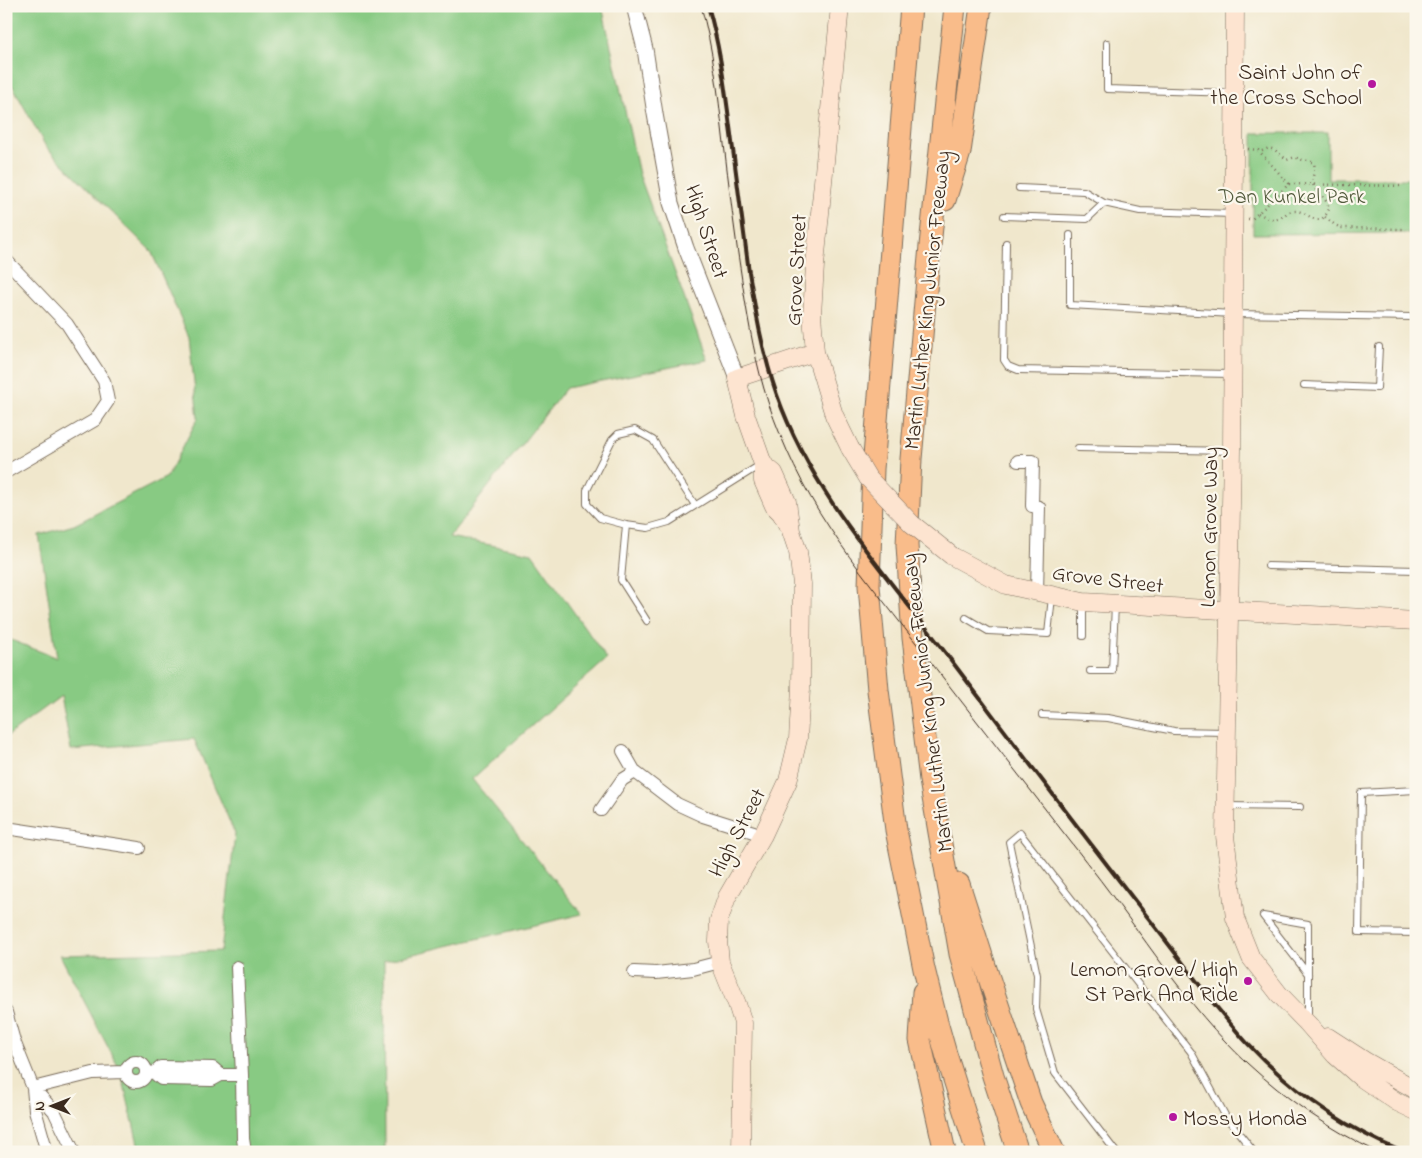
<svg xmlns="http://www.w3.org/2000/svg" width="1422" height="1158" font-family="'Indie Flower',sans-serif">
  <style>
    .green { fill: #88ca83; stroke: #627a50 }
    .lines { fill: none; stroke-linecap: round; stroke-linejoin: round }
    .service-casing { stroke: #7a6c5b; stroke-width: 8 }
    .minor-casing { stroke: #7a6c5b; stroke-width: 14 }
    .tertiary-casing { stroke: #7a6c5b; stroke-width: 17 }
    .secondary-casing { stroke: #7a6c5b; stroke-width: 19 }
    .motorway-casing { stroke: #7a6c5b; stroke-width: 23 }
    .path { stroke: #7a6c5b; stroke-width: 2.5; stroke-dasharray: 1 4; stroke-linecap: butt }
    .service { stroke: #fff; stroke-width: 6 }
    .minor { stroke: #fff; stroke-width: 12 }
    .tertiary { stroke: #fff; stroke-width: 15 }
    .secondary { stroke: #fde4d0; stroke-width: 18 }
    .motorway { stroke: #f9bc8a; stroke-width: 21 }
    .tram { stroke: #3b2a1e; stroke-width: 1 }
    .rail { stroke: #3b2a1e; stroke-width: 4 }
    .secondary-bridge-casing { stroke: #7a6c5b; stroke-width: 19; stroke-linecap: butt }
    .secondary-bridge { stroke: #fde4d0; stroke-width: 18 }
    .poi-dot { fill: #b5179e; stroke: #fbf7ec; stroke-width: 2 }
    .labels { text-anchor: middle; stroke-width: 4.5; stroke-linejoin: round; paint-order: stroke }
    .poi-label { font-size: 22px; fill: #3b2a1e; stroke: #fbf7ec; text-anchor: end }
    .park-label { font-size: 22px; fill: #525a3c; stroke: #fbf7ec }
    .street-label { font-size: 22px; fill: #3b2a1e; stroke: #fbf7ec }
  </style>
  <rect width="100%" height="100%" fill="#fbf7ec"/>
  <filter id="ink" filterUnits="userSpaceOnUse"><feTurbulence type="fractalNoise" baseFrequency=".02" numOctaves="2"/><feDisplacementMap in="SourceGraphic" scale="10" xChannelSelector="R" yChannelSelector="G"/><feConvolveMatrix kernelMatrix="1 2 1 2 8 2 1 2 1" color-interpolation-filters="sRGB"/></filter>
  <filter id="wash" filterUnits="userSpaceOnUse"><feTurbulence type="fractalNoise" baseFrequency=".0096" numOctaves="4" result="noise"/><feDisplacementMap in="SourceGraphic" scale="20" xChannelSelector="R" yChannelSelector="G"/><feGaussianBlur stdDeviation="1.12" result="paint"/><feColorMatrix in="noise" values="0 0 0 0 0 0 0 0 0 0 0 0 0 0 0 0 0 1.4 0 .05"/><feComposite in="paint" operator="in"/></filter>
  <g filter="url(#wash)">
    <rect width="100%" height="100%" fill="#f0e7cc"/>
    <path class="green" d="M 6,6 L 602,6 L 639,174 L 707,360 L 566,388 L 449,537 L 532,553 L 607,659 L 472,779 L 582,914 L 384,961 L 385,1152 L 140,1152 L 121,1072 L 60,955 L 221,951 L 235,834 L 194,739 L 71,750 L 61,696 L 6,737 L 6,638 L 57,658 L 39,535 L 74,525 L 167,477 L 198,418 L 189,337 L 151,251 L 46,147 L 6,74 Z
      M 1253,133 L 1328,133 L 1328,179 L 1416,179 L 1416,233 L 1253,234 Z"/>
  </g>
  <g filter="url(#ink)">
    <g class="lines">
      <g class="service-casing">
        <path id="service" d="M 1415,6 L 1416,7
          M 1107,43 L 1107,89 L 1233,93
          M 1019,188 L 1084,191 L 1104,203 L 1140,211 L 1233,214
          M 1004,216 L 1087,219 L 1104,203
          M 1070,235 L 1070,305 L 1233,314 L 1413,317
          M 1006,243 L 1004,360 L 1008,366 L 1018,370 L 1232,374
          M 1304,385 L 1377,388 L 1379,347
          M 1078,448 L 1231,451
          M 695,505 L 653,440 L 635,430 L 618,434 L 612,440 L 587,490 L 587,504 L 600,518 L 626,525 L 648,528 L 669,522 L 760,465
          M 626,525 L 621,580 L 647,621
          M 1268,566 L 1416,570
          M 966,618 L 988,631 L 1048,634 L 1052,597
          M 1083,636 L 1083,604
          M 1090,671 L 1112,671 L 1115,605
          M 1042,715 L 1108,718 L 1174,731 L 1226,732
          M 1416,790 L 1361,793 L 1359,932 L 1416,933
          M 1227,806 L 1300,807
          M 1308,974 L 1263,916 L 1308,924 L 1308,1018
          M 1116,1152 L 1055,1073 L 1036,1009 L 1037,975 L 1009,842 L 1020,833 L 1191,1052 L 1226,1117 L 1254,1152"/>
      </g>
      <g class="minor-casing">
        <path id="minor" d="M 6,260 L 67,324 L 104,381 L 108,401 L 95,420 L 6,472
          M 1018,461 L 1033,461 L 1032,506 L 1039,507 L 1037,592
          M 623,751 L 635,772 L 677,804 L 703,816 L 763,835
          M 601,810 L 622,780 L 635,772
          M 6,828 L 139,848
          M 634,972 L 656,973 L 693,969 L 720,962
          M 6,1012 L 14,1041 L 33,1088 L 35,1110 L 47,1152
          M126 1072a10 10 0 1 1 20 0a10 10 0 1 1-20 0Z
          M 147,1072 L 154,1073 L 161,1079 L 212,1080 L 221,1075 L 242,1075 L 237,967
          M 154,1073 L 161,1067 L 213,1068 L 221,1075
          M 242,1075 L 243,1139 L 245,1152
          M 33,1088 L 93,1073 L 125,1072
          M 33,1088 L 54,1111 L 74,1152"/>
      </g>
      <g class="tertiary-casing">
        <path id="tertiary" d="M 634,6 L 645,49 L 655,114 L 671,203 L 686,248 L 737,378"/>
      </g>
      <g class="secondary-casing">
        <path id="secondary" d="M 840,6 L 815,265 L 812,315 L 815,352 L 834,415 L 850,448
          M 1235,6 L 1232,451 L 1225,836 L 1235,918 L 1251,958 L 1279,994 L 1308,1024 L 1335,1055 L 1360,1077 L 1397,1102 L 1416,1111
          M 788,526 L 781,513 L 774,506 L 763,481 L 763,464 L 746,416 L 737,378 L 815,352
          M 952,556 L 1006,585 L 1083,602 L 1416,621
          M 1328,1037 L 1365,1061 L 1416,1090
          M 741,1152 L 743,1023 L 737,1004 L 720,962 L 718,941 L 719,920 L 727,897 L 763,835 L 788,781 L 798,739 L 801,689 L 802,584 L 798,552 L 791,531 L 787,502 L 774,473 L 763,464"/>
      </g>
      <g class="motorway-casing">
        <path id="motorway" d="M 911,6 L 873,469 L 869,586 L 878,690 L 896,830 L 924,969 L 937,1022 L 946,1054 L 977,1152
          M 955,6 L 930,246 L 911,459 L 907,545 L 913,638 L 930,780 L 960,954 L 993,1076 L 1018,1152
          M 945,200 L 960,152 L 981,6
          M 959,884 L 988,975 L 1031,1103 L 1054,1152
          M 923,992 L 920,1040 L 945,1152"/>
      </g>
      <path class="path" d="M 1248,149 L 1258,150 L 1289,184
        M 1258,213 C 1266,217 1275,223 1283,216 C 1286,214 1289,211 1293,211 C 1309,209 1318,233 1329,209 C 1328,206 1328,203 1326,201 C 1322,194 1316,193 1313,184 C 1311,177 1316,171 1314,163 C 1308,160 1302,161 1295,157 L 1287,160 L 1275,150 L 1269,148 L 1260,152
        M 1325,217 L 1335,225 L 1341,228 L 1403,229
        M 1248,219 L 1252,219 L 1289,184 L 1403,186"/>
      <use href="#service" class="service"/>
      <use href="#minor" class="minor"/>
      <use href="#tertiary" class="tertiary"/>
      <use href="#secondary" class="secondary"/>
      <use href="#motorway" class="motorway"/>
      <path class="tram" d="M 701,6 C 713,49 718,92 723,136 C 729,186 735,237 743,287 C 749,326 756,365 768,402 C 783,446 803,488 829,527 C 855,567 887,605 916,643 C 974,718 1033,793 1091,868 C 1142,933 1186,1006 1247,1063 C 1286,1099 1330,1130 1378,1152"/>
      <path class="rail" d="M 708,6 C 719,43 724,81 729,119 C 736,170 742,221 749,272 C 756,314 763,355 777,395 C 810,489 878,565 938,643 C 992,714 1046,786 1101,857 C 1137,904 1174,950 1209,998 C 1222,1013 1234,1029 1248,1044 C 1292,1091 1345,1128 1403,1152"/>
      <g class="secondary-bridge-casing">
        <path id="secondary-bridge" d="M 850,448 L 868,478 L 912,524 L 952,556"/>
      </g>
      <use href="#secondary-bridge" class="secondary-bridge"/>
    </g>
  </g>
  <g class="poi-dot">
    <circle cx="1372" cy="84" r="5"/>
    <circle cx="1248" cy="981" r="5"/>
    <circle cx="1173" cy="1117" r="5"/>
  </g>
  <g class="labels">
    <g class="poi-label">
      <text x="1362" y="79">Saint John of<tspan x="1362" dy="25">the Cross School</tspan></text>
      <text x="1238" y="976">Lemon Grove / High<tspan x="1238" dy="25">St Park And Ride</tspan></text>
      <text x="1183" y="1125" text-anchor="start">Mossy Honda</text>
    </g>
    <g class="park-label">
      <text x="1292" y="203">Dan Kunkel Park</text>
    </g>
    <g class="street-label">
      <text transform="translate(708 231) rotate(72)" y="8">High Street</text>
      <text transform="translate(795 270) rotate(-87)" y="8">Grove Street</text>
      <text transform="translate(926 300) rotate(-84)" y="8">Martin Luther King Junior Freeway</text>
      <text transform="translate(1208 527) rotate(-89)" y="8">Lemon Grove Way</text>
      <text transform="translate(1108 578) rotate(7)" y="8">Grove Street</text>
      <text transform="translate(926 703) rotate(-97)" y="8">Martin Luther King Junior Freeway</text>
      <text transform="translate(736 832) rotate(-62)" y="8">High Street</text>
    </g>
  </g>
  <rect width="1422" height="1158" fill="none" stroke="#fbf7ec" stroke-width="25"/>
  <g transform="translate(52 1106) rotate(270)" stroke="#fbf7ec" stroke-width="4" paint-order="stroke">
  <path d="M0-4L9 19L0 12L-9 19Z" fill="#3b2a1e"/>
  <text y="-8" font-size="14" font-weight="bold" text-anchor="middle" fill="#3b2a1e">N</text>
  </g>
</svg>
